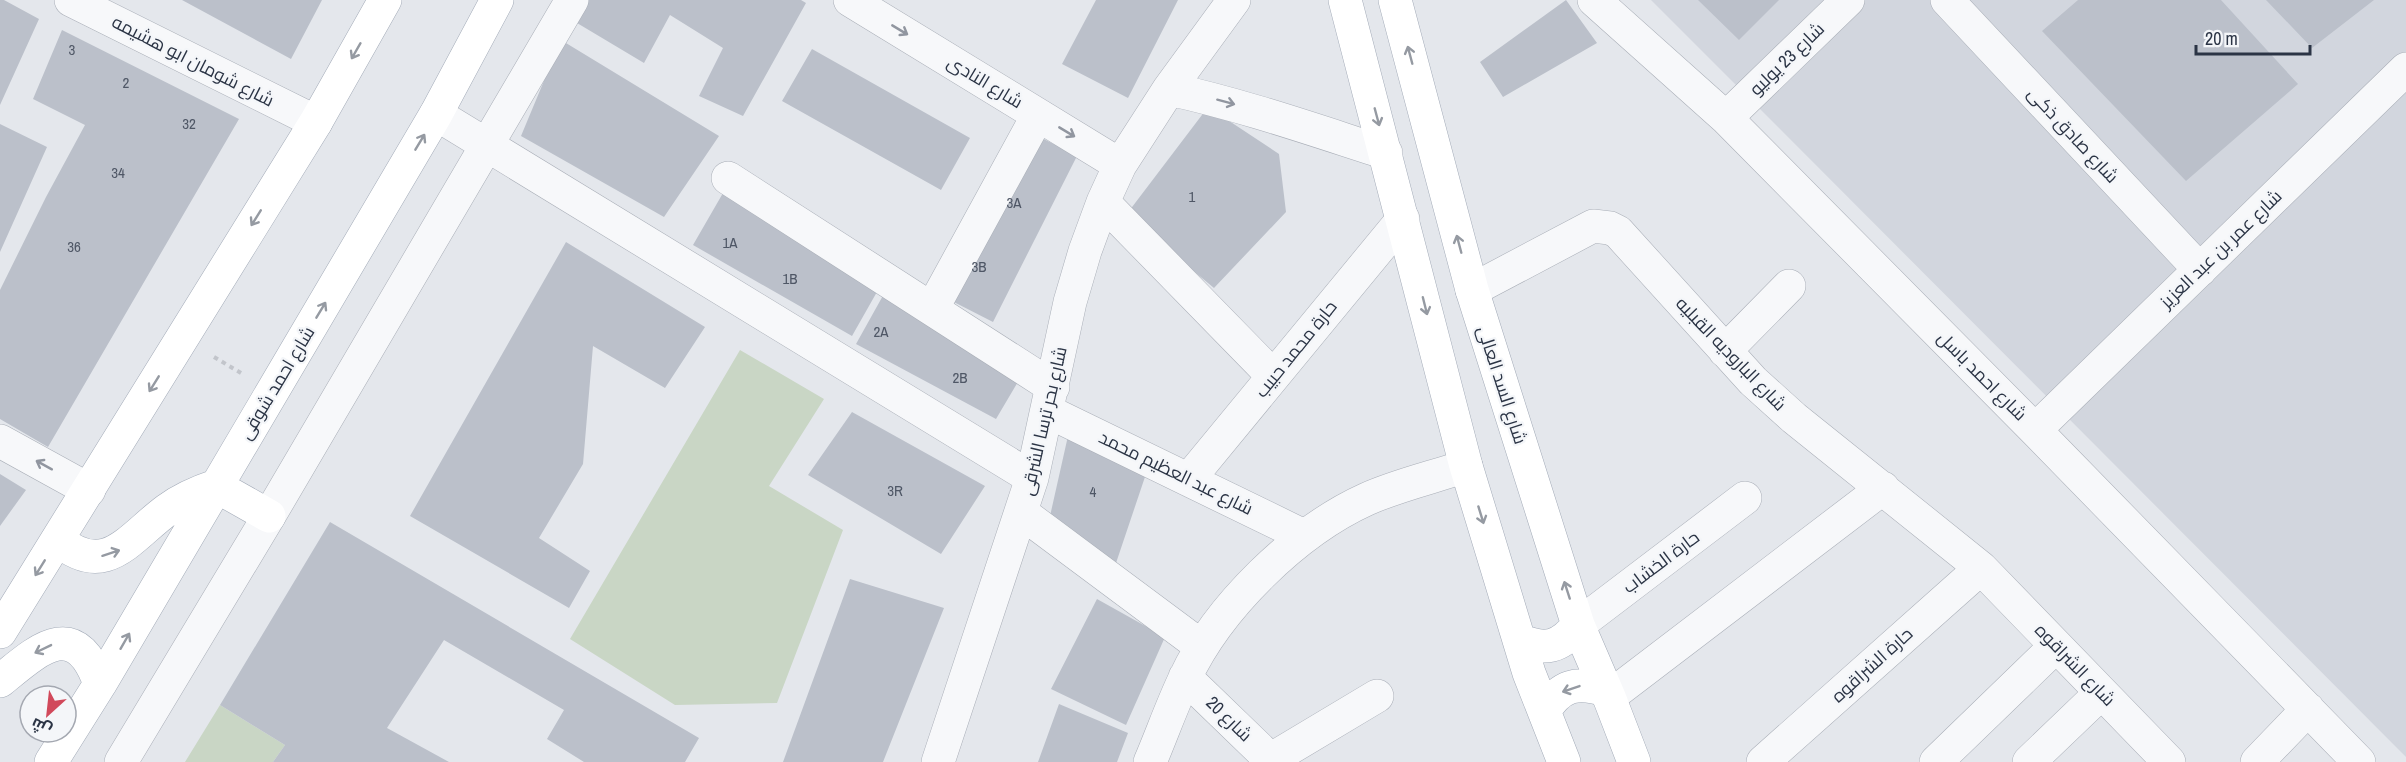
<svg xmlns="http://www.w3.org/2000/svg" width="2406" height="762" font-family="'Archivo Narrow',Cairo,sans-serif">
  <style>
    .built { fill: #d2d6de }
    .green { fill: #c9d6c5 }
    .building { fill: #bbc0ca }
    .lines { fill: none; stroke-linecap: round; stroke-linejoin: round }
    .street-casing { stroke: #a9aeb7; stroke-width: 34 }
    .primary-casing { stroke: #a3abb8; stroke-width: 34 }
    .path { stroke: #c2c5cb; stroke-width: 4; stroke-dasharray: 4.5 4.5; stroke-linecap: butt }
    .street { stroke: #f7f8fa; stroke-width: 33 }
    .primary { stroke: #fff; stroke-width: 33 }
    .oneway { stroke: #9196a0 }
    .oneway2 { stroke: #959aa2 }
    .labels { text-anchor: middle; stroke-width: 4.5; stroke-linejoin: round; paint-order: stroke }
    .number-label { font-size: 15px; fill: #4f5766 }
    .street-label { font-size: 18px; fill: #2b3445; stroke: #f4f6f9 }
  </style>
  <rect width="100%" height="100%" fill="#e4e7ec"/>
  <path class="built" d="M 1651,0 L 2406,0 L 2406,757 L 1782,131 Z"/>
  <path class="green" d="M 740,350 L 824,399 L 769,486 L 843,530 L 777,703 L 675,705 L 570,639 Z
    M 220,705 L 285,745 L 273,762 L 185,762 Z"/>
  <path class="building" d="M 0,0 L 4,0 L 39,19 L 0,105 Z
    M 182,0 L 322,0 L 291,59 Z
    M 584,0 L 801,0 L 806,3 L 743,116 L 699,96 L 723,48 L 670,15 L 644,63 L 572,20 Z
    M 1096,0 L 1178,0 L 1128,98 L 1062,64 Z
    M 1566,0 L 1597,43 L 1503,97 L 1480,62 Z
    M 1698,0 L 1779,0 L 1739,40 Z
    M 2078,0 L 2221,0 L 2298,84 L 2186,181 L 2042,31 Z
    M 2266,0 L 2374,0 L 2312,48 Z
    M 62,30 L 239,119 L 48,447 L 0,419 L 0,290 L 46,197 L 85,125 L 33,99 Z
    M 561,40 L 719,136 L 664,217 L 521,136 Z
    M 812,49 L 970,138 L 941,190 L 782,101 Z
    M 1208,107 L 1279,154 L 1286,212 L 1214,288 L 1126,215 Z
    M 0,124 L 47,147 L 0,252 Z
    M 1030,132 L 1077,156 L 993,322 L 946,298 Z
    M 723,193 L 882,283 L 852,336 L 693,245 Z
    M 566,242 L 705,327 L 665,388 L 593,346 L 583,464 L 539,538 L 590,571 L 569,608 L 410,516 Z
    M 885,292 L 1022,375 L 996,419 L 856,344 Z
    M 852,412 L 985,486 L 941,554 L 808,475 Z
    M 1070,427 L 1149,465 L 1115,566 L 1048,525 Z
    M 0,474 L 26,490 L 0,526 Z
    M 330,522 L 699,738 L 685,762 L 584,762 L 547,739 L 564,710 L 444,640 L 387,728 L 449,762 L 273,762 L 285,745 L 220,705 Z
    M 850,579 L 944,608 L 883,762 L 783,762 Z
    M 1097,599 L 1165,637 L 1126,725 L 1051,689 Z
    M 1059,704 L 1128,733 L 1117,762 L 1038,762 Z"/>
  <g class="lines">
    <g class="street-casing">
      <path id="street" d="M 71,0 L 316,122
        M 850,0 L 1120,165
        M 1594,0 L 1726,118 L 2035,430 L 2359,762
        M 1947,0 L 2200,270
        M 1169,89 C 1243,105 1314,130 1386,153
        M 436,114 L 1032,478
        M 1726,118 L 1848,0
        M 728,178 L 1053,387
        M 1103,202 L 1273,376
        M 1472,290 L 1593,226 L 1610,228 L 1618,232 L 1753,381 L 1794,418 L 1981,568 L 2169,762
        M 932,309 L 1038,115
        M 1725,351 L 1789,286
        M 1047,411 L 1304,536
        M 2035,430 L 2406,69
        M 0,441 L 89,490
        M 1189,479 L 1403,219
        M 1022,513 L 1202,647
        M 1578,625 L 1745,498
        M 1185,677 L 1273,762
        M 1609,697 L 1883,488
        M 1270,760 L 1377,696
        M 121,762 L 269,516 L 572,0
        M 938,762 L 1032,478 L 1070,302 L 1085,251 L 1103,202 L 1120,165 L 1169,89 L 1234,0
        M 1150,762 C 1162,734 1172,705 1185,678 C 1218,607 1296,531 1367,499 C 1398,485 1434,477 1466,466
        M 1763,762 L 1981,568
        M 1936,762 L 2056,646
        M 2029,762 L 2101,693
        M 2257,762 L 2308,709"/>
    </g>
    <g class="primary-casing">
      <path id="primary" d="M 1345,0 L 1466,466 L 1529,673 L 1564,762
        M 1395,0 L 1472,290 L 1578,625 L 1609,697 L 1634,762
        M 58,540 C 106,580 129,538 167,510 C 182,499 198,492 216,486 L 269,516
        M 0,632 L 316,122 L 385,0
        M 1519,640 C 1545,651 1560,648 1578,625
        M 0,681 C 38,650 75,614 100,684
        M 1544,711 C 1561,685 1576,681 1606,690
        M 51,762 L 100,684 L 436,114 L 497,0"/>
    </g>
    <path class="path" d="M 214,357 L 241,373"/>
    <use href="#street" class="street"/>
    <use href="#primary" class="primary"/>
  </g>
  <defs><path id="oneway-shaft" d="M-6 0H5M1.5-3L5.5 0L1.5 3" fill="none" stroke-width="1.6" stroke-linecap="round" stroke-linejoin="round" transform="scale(1.5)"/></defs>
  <g class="oneway">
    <use href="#oneway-shaft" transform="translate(900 30) rotate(31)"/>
    <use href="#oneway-shaft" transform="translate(1226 102) rotate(15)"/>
    <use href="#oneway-shaft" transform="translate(1067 132) rotate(31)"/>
    <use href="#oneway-shaft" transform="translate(44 465) rotate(-151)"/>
  </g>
  <g class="oneway2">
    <use href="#oneway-shaft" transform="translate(356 51) rotate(120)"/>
    <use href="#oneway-shaft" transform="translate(1410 55) rotate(-105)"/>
    <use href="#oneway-shaft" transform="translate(1377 117) rotate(75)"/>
    <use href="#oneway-shaft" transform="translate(420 142) rotate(-59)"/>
    <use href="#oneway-shaft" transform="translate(256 218) rotate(122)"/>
    <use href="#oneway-shaft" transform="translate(1459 244) rotate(-105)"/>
    <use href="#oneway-shaft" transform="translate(1425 306) rotate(76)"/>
    <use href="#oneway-shaft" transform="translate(321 310) rotate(-59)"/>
    <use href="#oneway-shaft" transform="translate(154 384) rotate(122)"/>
    <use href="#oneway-shaft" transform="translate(1481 515) rotate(73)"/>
    <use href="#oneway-shaft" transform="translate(111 553) rotate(-18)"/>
    <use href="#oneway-shaft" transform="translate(40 568) rotate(122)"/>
    <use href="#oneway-shaft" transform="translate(1567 590) rotate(-108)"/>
    <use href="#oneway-shaft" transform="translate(125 641) rotate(-60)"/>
    <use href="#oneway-shaft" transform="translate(43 649) rotate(154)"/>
    <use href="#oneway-shaft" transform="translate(1571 689) rotate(161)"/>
  </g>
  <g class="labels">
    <g class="number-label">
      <text x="72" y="55">3</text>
      <text x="126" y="88">2</text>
      <text x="189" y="129">32</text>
      <text x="118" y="178">34</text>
      <text x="1192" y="202">1</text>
      <text x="1014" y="208">3A</text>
      <text x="730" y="248">1A</text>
      <text x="74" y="252">36</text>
      <text x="979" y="272">3B</text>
      <text x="790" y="284">1B</text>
      <text x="881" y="337">2A</text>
      <text x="960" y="383">2B</text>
      <text x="895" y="496">3R</text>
      <text x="1093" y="497">4</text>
    </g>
    <g class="street-label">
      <text transform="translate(1787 59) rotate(-44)" y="6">شارع 23 يوليو</text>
      <text transform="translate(193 61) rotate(27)" y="6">شارع شومان ابو هشيمه</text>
      <text transform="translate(985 82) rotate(31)" y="6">شارع النادى</text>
      <text transform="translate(2073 135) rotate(47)" y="6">شارع صادق ذكى</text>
      <text transform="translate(2221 249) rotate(-44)" y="6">شارع عمر بن عبد العزيز</text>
      <text transform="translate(1296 349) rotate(-51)" y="6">حارة محمد حبيب</text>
      <text transform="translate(1731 354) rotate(46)" y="6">شارع الباروديه القبليه</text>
      <text transform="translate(1982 376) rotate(45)" y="6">شارع احمد باسل</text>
      <text transform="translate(277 383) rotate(-59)" y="6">شارع احمد شوقى</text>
      <text transform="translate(1502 385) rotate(72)" y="6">شارع السد العالى</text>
      <text transform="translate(1044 421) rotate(-77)" y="6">شارع بحر ترسا الشرقى</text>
      <text transform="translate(1176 473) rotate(26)" y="6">شارع عبد العظيم محمد</text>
      <text transform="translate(1661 562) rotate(-37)" y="6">حارة الخشاب</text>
      <text transform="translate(1872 665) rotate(-42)" y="6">حارة الشراقوه</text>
      <text transform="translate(2075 665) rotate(46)" y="6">شارع الشراقوه</text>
      <text transform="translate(1229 719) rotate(44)" y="6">شارع 20</text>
    </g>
  </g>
  <g transform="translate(48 714) rotate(207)"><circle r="28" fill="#f4f6f9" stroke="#a4a8b1" stroke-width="1.5"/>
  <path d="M0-4.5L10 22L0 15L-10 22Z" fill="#d1495b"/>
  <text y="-9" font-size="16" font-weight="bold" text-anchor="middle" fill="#2b3445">ش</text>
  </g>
  <path d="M2196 45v9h114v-9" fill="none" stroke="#2b3445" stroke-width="3"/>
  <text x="2205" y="45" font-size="18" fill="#2b3445" stroke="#f4f6f9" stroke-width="4.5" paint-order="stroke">20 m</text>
</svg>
